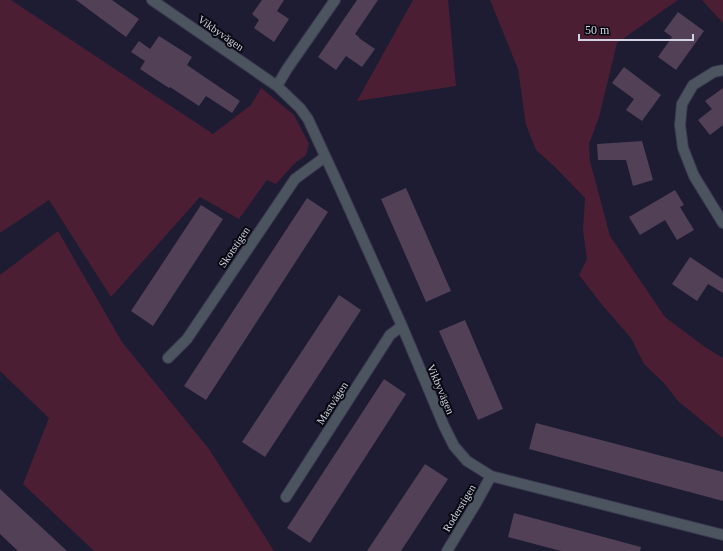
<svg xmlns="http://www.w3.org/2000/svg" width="723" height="551" font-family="'Times New Roman',serif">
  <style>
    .green { fill: #4c1e33 }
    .building { fill: #524056 }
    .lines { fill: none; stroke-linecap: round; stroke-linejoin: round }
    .minor-casing { stroke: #3a394f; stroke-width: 12 }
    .minor { stroke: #4c555f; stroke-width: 10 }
    .labels { text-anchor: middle; stroke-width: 4; stroke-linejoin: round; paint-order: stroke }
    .street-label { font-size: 11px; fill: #d2d2e2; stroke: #080811 }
  </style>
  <rect width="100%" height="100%" fill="#1d1c33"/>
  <path class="green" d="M 0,0 L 11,0 L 213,134 L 251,105 L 261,88 L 294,115 L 309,144 L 306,155 L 294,164 L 276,184 L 267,180 L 239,219 L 200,197 L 111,297 L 49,200 L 0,233 Z
    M 413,0 L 448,0 L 456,86 L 357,101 Z
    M 490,0 L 678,0 L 617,43 L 599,117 L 589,144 L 590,161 L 610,236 L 665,317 L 705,347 L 723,358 L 723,438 L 678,401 L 664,383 L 644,364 L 631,338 L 603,306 L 579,275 L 587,259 L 583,230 L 585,198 L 555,167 L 536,150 L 526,125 L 518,69 Z
    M 702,0 L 723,0 L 723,23 Z
    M 58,231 L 122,342 L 209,449 L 274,551 L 94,551 L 23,484 L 49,418 L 0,371 L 0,275 Z"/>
  <path class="building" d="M 76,0 L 112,0 L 139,19 L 126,37 Z
    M 262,0 L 284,0 L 277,11 L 289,19 L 274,42 L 254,28 L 259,20 L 252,14 Z
    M 357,0 L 378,0 L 355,34 L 359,37 L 359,38 L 375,49 L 362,67 L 346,56 L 336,70 L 318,57 Z
    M 678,12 L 704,31 L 676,70 L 658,57 L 672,37 L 664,31 Z
    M 159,36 L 192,57 L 187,65 L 240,101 L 232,113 L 206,96 L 199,106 L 170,87 L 169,88 L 140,69 L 145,61 L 131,52 L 139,41 L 150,49 Z
    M 624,67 L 661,95 L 642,121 L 626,110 L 634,99 L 612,83 Z
    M 723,88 L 723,125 L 710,135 L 698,120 L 712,109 L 705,101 Z
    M 642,141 L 653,180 L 633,186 L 626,160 L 598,160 L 597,144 Z
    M 406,188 L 451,291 L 426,302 L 381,199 Z
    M 675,190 L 684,205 L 680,207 L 694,230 L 677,240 L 665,220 L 640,235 L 629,217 Z
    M 307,198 L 328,212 L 206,400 L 184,386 Z
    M 201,205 L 223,219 L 153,326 L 131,311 Z
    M 690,257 L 723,279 L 723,293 L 708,284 L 697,301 L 672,284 Z
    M 339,295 L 361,310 L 265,457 L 242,442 Z
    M 465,320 L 503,409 L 478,420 L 439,331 Z
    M 384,379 L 406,394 L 310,543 L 287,528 Z
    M 536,423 L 723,472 L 723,501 L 529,449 Z
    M 425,464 L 448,479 L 401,551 L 367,551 Z
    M 0,489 L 51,536 L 67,551 L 18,551 L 0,534 Z
    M 514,513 L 641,547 L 640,551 L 561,551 L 508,537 Z"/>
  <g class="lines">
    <g class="minor-casing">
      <path id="minor" d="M 152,0 L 277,86 L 300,108 L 308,119 L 314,132 L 339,186 L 402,326 L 444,426 L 454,446 L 467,461 L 491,476 L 723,535
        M 723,70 L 714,72 L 693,85 L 682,104 L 680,125 L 683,148 L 694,176 L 723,223
        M 277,86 L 287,69 L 335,0
        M 168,358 L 187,339 L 295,179 L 325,157
        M 286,497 L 390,335 L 402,326
        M 447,551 L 475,505 L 491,476"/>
    </g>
    <use href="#minor" class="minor"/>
  </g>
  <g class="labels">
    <g class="street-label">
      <text transform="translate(221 33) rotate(35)" y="4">Vikbyvägen</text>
      <text transform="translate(234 247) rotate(-56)" y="4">Skotstigen</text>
      <text transform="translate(441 389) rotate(67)" y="4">Vikbyvägen</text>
      <text transform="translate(332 403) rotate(-57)" y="4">Mastvägen</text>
      <text transform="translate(459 508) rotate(-59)" y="4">Roderstigen</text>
    </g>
  </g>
  <path d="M579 34v6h114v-6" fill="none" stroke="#d2d2e2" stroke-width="2"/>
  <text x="585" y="34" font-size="12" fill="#d2d2e2" stroke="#080811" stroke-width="3" paint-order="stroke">50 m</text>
</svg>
